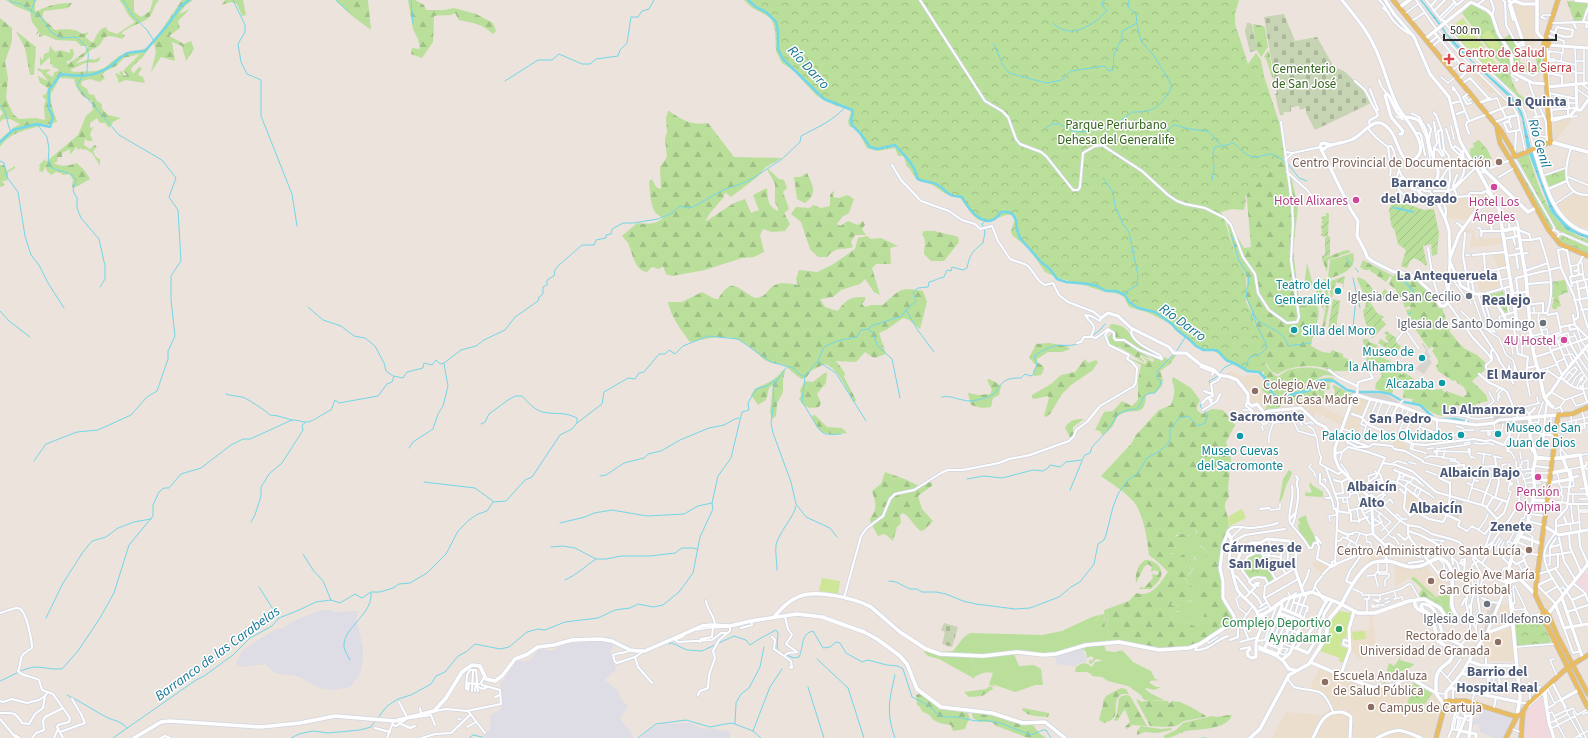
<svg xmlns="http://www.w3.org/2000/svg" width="1588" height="738" font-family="'Source Sans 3',sans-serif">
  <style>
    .industrial { fill: #dedce4 }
    .education { fill: #ecdecc }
    .medical { fill: #f2d9dd }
    .grass { fill: #b9df9b }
    .forest { fill: url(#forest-firs); fill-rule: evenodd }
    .cemetery { fill: url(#cemetery-stones) }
    .park { fill: url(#park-crowns) }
    .garden { fill: url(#garden-furrows) }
    .pitch { fill: #cde697 }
    .plaza { fill: #d7d3cf }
    .water { fill: url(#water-ripples) }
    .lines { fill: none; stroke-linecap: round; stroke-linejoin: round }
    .stream { stroke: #73d6e9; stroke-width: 1 }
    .canal { stroke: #73d6e9; stroke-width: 2 }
    .river { stroke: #73d6e9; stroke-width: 2.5 }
    .minor-tunnel { stroke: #c4beb8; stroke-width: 2; stroke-dasharray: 2 1; stroke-linecap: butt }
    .pedestrian-casing { stroke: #d1d6e2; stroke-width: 3 }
    .minor-casing { stroke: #d1d6e2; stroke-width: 3.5 }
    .tertiary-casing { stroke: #d1d6e2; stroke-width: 4.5 }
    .secondary-casing { stroke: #d1d6e2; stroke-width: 5 }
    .primary-casing { stroke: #c3c3c3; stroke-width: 5.5 }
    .pedestrian { stroke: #fff; stroke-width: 1.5 }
    .minor { stroke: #fff; stroke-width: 2 }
    .tertiary { stroke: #fff; stroke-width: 3 }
    .secondary { stroke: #fff; stroke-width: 3.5 }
    .primary { stroke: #eabc62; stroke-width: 4 }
    .tertiary-bridge-casing { stroke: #d1d6e2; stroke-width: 4.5; stroke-linecap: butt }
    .tertiary-bridge { stroke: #fff; stroke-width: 3 }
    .health-dot { fill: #e0444e; stroke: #fff; stroke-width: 1.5 }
    .education-dot { fill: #8d6e63; stroke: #fff; stroke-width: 1.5 }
    .hotel-dot { fill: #d1479c; stroke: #fff; stroke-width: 1.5 }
    .culture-dot { fill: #0f9aa8; stroke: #fff; stroke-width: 1.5 }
    .worship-dot { fill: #6b7280; stroke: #fff; stroke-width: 1.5 }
    .leisure-dot { fill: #2e9e5b; stroke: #fff; stroke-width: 1.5 }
    .labels { text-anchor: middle; stroke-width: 3; stroke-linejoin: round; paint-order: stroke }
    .health-label { font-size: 13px; fill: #be3a42; stroke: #fff; text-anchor: start }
    .park-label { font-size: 13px; fill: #33631d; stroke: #fff }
    .education-label { font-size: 13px; fill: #785e54; stroke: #fff; text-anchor: start }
    .hotel-label { font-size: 13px; fill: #b23c85; stroke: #fff; text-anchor: end }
    .culture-label { font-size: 13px; fill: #0d838f; stroke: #fff; text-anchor: end }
    .worship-label { font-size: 13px; fill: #5b616d; stroke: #fff; text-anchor: end }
    .leisure-label { font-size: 13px; fill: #27864d; stroke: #fff; text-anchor: end }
    .water-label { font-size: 14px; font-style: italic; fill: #137594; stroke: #fff }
    .neighbourhood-label { font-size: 14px; font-weight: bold; fill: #4c5978; stroke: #fff }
    .quarter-label { font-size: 15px; font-weight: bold; fill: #4c5978; stroke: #fff }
  </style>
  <defs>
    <pattern id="forest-firs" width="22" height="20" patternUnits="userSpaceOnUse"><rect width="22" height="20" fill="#b9df9b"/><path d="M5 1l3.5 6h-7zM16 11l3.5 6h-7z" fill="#9fc086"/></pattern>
    <pattern id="cemetery-stones" width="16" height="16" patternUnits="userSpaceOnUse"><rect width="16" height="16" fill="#c7d4b4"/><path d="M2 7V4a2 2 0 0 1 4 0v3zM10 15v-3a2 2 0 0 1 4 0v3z" fill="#abb69b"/></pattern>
    <pattern id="park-crowns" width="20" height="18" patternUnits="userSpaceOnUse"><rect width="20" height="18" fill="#b9df9b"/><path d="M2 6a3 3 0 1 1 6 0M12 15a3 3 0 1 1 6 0" fill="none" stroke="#9fc086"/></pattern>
    <pattern id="garden-furrows" width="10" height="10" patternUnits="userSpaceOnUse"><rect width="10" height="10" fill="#b9df9b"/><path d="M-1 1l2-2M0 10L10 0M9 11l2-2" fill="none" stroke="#9fc086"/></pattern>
    <pattern id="water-ripples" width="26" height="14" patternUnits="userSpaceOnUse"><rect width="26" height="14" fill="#73d6e9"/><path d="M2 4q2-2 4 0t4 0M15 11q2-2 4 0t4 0" fill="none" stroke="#64b8c8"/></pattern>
  </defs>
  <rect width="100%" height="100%" fill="#ebe3dc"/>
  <path class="industrial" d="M 321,610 L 330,610 L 335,612 L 359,611 L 356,618 L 363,648 L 363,658 L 360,674 L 350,687 L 334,690 L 320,688 L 297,676 L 275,673 L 265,664 L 242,667 L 239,666 L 236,663 L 242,651 L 258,640 L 277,629 L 284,628 L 291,622 Z
    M 580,641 L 605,641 L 613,644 L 613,649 L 610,649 L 611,658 L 613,659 L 616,669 L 605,680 L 617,690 L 621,699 L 628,706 L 620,718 L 621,721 L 629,729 L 634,738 L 483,738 L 483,735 L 490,729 L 491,715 L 501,709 L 502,703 L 500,683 L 504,680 L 517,660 L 525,662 L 530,660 L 539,649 L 552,651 L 561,646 L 570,643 L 581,643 Z
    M 1083,649 L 1087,662 L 1082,662 L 1074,666 L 1057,664 L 1055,656 L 1059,656 L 1059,655 Z
    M 1477,706 L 1515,718 L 1504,738 L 1495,738 L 1480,732 L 1479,724 L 1472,725 L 1472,719 L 1479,718 Z
    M 690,723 L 700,728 L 717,729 L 720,731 L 725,730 L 730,731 L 730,738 L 641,738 L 652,728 L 663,724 Z"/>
  <path class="education" d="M 1514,3 L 1523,6 L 1534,6 L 1535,44 L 1526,46 L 1512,4 Z
    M 1473,68 L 1504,97 L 1510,104 L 1502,107 L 1498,96 L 1494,92 L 1491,94 L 1469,72 Z
    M 1571,118 L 1571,121 L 1556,140 L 1553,140 L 1553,121 Z
    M 1479,193 L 1480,197 L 1487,194 L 1492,202 L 1475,205 L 1474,212 L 1468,220 L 1446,218 L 1447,213 L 1442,200 L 1447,196 L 1452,200 Z
    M 1574,193 L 1579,195 L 1588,196 L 1588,228 L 1581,228 L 1574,225 L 1560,210 L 1556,204 Z
    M 1464,229 L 1474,230 L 1475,239 L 1502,238 L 1503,244 L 1470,248 L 1470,244 L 1473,233 L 1462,232 Z
    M 1505,253 L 1507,266 L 1498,268 L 1493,254 Z
    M 1499,276 L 1502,287 L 1480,292 L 1477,281 Z
    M 1231,371 L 1245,377 L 1248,375 L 1261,375 L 1262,377 L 1262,387 L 1271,398 L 1264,412 L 1257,404 L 1252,405 L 1249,403 L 1249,397 L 1241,384 L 1223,375 Z
    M 1356,395 L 1368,400 L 1362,416 L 1353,414 L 1363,419 L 1358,433 L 1343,429 L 1347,417 L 1349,417 Z
    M 1305,399 L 1318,404 L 1342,417 L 1345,417 L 1342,426 L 1316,412 L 1313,417 L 1301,408 L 1295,407 L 1278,410 L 1279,407 L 1282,405 L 1296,400 Z
    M 1395,435 L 1405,441 L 1404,443 L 1410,448 L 1410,450 L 1405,451 L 1394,449 L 1392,446 Z
    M 1409,491 L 1419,499 L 1418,501 L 1421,502 L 1412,511 L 1406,509 L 1404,507 L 1406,495 Z
    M 1372,550 L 1385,550 L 1385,560 L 1374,560 L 1370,562 L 1368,561 Z
    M 1317,560 L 1330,566 L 1323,574 L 1312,565 Z
    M 1395,564 L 1410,569 L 1428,565 L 1429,572 L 1431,573 L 1435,579 L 1440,576 L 1444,583 L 1450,582 L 1449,590 L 1440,596 L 1436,597 L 1413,576 L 1395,587 Z
    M 1539,587 L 1555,604 L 1553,607 L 1546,611 L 1538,594 Z
    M 1509,604 L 1511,622 L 1500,626 L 1498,612 L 1501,605 Z
    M 1369,615 L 1373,615 L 1373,626 L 1376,641 L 1361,660 L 1352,652 L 1350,630 L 1370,630 Z
    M 1512,627 L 1514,661 L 1489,661 L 1489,659 L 1485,659 L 1482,652 L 1484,648 L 1481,645 L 1490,634 Z
    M 1320,668 L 1376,688 L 1395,686 L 1400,683 L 1414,682 L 1407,704 L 1427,701 L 1433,693 L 1440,699 L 1443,706 L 1434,734 L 1429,738 L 1272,738 L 1286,712 L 1310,714 L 1321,716 L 1332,707 L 1324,694 L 1319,690 L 1312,689 L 1312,683 Z"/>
  <path class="medical" d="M 1585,570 L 1588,576 L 1588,591 L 1585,593 L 1575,584 Z
    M 1542,698 L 1544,699 L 1547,723 L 1552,738 L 1523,738 L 1526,711 L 1539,699 Z"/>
  <path class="grass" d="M 1289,470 L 1292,472 C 1291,477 1289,479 1287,484 C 1283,492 1285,496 1279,503 L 1283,479 Z
    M 1311,482 L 1312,485 L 1323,492 L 1323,497 L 1305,496 L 1306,491 L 1308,493 L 1312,492 L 1309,485 Z
    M 1306,515 C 1307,525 1313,531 1316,540 L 1312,547 L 1310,548 L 1299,532 L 1298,523 L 1301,525 L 1298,519 Z
    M 1195,528 L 1200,546 L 1207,551 L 1207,555 L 1202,581 L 1200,583 L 1195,583 L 1196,587 L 1193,588 L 1185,580 L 1194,568 L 1190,569 L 1190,566 L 1186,568 L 1186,565 L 1190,559 L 1197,560 L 1191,552 L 1190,551 L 1180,557 L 1175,553 L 1169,553 L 1176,547 L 1173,545 L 1178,541 L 1180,547 L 1181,545 L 1182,546 L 1182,542 L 1191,534 L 1176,535 L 1174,538 L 1170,538 C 1176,532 1187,531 1195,528 Z
    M 1413,576 L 1436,597 L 1440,596 L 1449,590 L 1450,582 L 1451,583 L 1449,607 L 1456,618 L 1455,621 L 1453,622 L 1450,621 L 1440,606 L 1442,603 L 1440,600 C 1424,595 1424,588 1411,579 Z
    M 1174,599 L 1187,602 L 1188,600 L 1191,602 L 1197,601 L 1192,599 L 1198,599 L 1206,602 L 1208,606 L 1203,619 L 1196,627 L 1176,617 L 1164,616 L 1165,614 L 1173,614 L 1175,612 L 1180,612 L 1181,607 L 1178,605 L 1176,607 L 1171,605 Z
    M 1106,609 L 1107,610 L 1109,642 L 1052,654 L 1023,651 L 983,655 L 937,652 L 953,651 L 964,637 L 970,633 L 1042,635 L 1062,631 L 1092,617 L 1103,614 L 1099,616 L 1098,619 L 1095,620 L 1098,621 L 1095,625 L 1092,625 L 1096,628 L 1099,626 L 1105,629 L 1104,611 Z
    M 1104,645 L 1106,651 L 1115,652 L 1122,650 L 1121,652 L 1123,651 L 1133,662 L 1151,671 L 1155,679 L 1159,680 L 1150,681 L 1150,683 L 1156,687 L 1161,687 L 1154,690 L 1146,688 L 1145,689 L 1150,693 L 1164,700 L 1144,700 L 1141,695 L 1128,686 L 1108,681 L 1102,677 L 1092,676 L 1091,674 L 1087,672 L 1075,672 L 1076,667 L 1083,663 L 1088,664 L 1092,667 L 1095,662 L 1102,661 L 1101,660 L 1096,659 L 1091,664 L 1089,663 L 1090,660 L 1092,661 L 1094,658 L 1091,656 L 1087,658 L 1086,652 L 1083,649 L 1059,655 L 1082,647 Z
    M 926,650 C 939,657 954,655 969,656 L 977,674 L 969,655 L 1014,654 L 1019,666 L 1034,665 L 1041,669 L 1043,685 L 1035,685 L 1015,692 L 992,684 L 996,687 L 989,685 L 993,673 C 986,671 980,674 974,677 L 975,679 L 939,659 L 928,656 L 924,652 Z
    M 1396,652 L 1401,654 L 1400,660 L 1414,664 C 1411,670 1395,672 1387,676 L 1385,684 L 1383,683 L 1389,663 L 1394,666 L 1400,658 L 1399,655 Z"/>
  <path class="forest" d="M 6,0 L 37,0 L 35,3 L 35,11 C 40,11 40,9 44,8 C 53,4 63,3 72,3 L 68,8 L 44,11 L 42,17 L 55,30 C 63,29 76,28 82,34 L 89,32 L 85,37 L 93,43 C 96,37 98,29 106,27 L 108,31 L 117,34 L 135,22 C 126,15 127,8 119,0 L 134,0 L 134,12 L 141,17 L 150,11 L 153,0 L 159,0 C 153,6 154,14 147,19 C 138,25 128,26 121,34 L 125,35 L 122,39 C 97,29 107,46 92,49 L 75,64 L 90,59 L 94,60 L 101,57 L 98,62 L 85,63 L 70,70 L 74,72 L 96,71 L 104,68 L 119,56 L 147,48 L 160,32 L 182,0 L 193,0 L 185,6 L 179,14 L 190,9 L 178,21 L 180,28 L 169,36 L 184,44 L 191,41 L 194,49 L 186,61 L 182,46 L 172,42 L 175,61 L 161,57 L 151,72 L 156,52 L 154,43 C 149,48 146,52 143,57 C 139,61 134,64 131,69 L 133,74 L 139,67 L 142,68 L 138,75 L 143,77 L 145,83 L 126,80 L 118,83 L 118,79 L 115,73 L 121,75 L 119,72 L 122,71 L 124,76 L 127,75 L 123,71 L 140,54 L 124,58 L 116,66 L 104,72 L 102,75 L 105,78 L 100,82 L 90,79 L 82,81 L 81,85 L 87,89 L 89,94 L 94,95 L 97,101 L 102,104 L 102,109 L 108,115 L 121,118 L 113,122 L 109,128 L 105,123 L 100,123 L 97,118 L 90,123 L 90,128 L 93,127 L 90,135 L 93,141 L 87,141 L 85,138 L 84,145 L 90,149 L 95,145 L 97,147 L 93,151 L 96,157 L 100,159 L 100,166 L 92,153 L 85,149 L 82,150 L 81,148 L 78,150 L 75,145 L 76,147 L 70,155 L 70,149 L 62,153 L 62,157 L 58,157 L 57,162 L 53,163 C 61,167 68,166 77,163 L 85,171 L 90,179 L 78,186 L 72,188 L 73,180 L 70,174 L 62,175 L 62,173 L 56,172 L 51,175 L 47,171 L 45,166 L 43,172 L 39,171 L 40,167 L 39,165 L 45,159 L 46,162 L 78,135 L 86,116 L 93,110 L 92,101 C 82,98 76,89 74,79 L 66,78 L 61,79 L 63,76 C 58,78 59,80 56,85 C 55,88 53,90 51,93 C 49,101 54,113 57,121 L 56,122 C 36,129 13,128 0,147 L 0,140 L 13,128 L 20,124 L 10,119 L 3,119 L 0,122 L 0,117 L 3,113 L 0,109 L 0,18 L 12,28 L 12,41 L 5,62 L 8,78 L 6,98 L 13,114 L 19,119 L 36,118 L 45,120 L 44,105 L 46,100 L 42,96 L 46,94 L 48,88 L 40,83 L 38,76 L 48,81 L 41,72 L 37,70 L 38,68 L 43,70 L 47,69 L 51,70 L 46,73 L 53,77 L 54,72 L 59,71 L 57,68 L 52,67 L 53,65 L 50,64 L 50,57 L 40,66 L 40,57 L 43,60 L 44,54 L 49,52 L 50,46 L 55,52 L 60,50 L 70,53 L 70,49 L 73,49 L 74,55 L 71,60 L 66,62 L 68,64 L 85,52 L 88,46 L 81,46 L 76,41 L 56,40 L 45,35 L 39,37 L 40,31 L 36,35 L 38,30 L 32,22 L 30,12 L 15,6 Z
    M 225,0 L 243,0 L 246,15 L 242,16 L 237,4 L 231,2 L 221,5 Z
    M 335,0 L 368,0 L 371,30 L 351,15 Z
    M 408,0 L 415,0 L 424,5 L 426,10 L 444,10 L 454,8 L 476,14 L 493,23 L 496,31 L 493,34 C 483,24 473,23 459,20 L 455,13 C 449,17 441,14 434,16 L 433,42 L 422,58 L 411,54 L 412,48 L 420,49 L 418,39 L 413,29 Z
    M 1567,1 L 1588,2 L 1582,21 L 1574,21 Z
    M 1253,24 L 1263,26 L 1265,28 L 1268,47 L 1261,57 L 1257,50 Z
    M 16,31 L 36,47 L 34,75 L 30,75 L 25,48 Z
    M 1510,34 L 1517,47 L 1518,47 L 1520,62 C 1526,64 1528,67 1528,73 L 1537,72 C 1531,78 1523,71 1517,68 L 1513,71 L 1511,51 L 1503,39 Z
    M 1269,51 L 1275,85 L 1266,59 L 1264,57 L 1267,52 Z
    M 668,111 L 669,111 C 682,120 692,126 708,123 L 734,157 L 782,158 L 766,167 L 756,178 L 731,197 L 726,193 L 724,194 L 724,197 L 710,213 L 705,222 L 734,203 L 745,199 L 751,213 L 759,210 L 753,195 L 767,188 C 768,199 767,206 778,211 L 778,208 L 775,202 L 775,184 L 767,169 L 768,169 L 779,179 L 784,180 L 787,188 L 783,192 L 789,209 L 784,213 L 790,224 L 785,231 L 772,232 L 763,229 L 760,235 L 764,252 L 754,257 L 742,258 L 705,270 L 672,276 L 666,274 L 663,266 L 659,269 L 652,267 L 647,272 C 634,270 633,254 628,243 C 627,241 624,239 622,236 L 637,223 C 646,224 656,225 663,218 C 661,217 657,215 655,212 C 650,204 650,190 649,181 L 652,179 L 656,187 L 661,189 L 660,167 L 667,157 L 665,139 L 667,132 L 666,118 Z
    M 1270,147 L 1283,160 L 1292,180 L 1298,207 L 1293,250 L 1299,299 L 1311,297 C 1313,301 1316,303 1318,308 C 1321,317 1312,335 1311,346 L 1322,352 L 1330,353 L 1332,350 L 1343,354 L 1343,357 L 1354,362 L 1354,366 L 1359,370 L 1358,373 L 1347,371 L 1335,371 L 1334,373 C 1321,364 1303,365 1288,369 C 1284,370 1281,373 1277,374 L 1271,371 L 1266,363 L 1266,365 L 1270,371 L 1277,377 C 1281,375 1284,372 1288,370 C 1304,366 1322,366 1335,376 L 1325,375 L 1308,383 L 1307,382 L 1304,385 L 1305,386 C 1313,380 1325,376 1334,378 L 1331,383 L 1322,384 L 1319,387 L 1318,404 C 1314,403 1310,400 1305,399 C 1298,398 1285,403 1279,407 L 1278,410 L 1264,412 L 1271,398 L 1262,390 L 1264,372 L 1017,207 L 1250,322 L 1256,327 L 1246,297 L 1247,278 L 1236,258 L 1227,224 L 1229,223 L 1244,248 L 1251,247 L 1246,188 Z
    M 0,165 L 4,165 L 7,171 L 15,166 L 15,168 L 8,172 L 8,180 L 0,182 L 3,182 L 4,185 L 1,187 L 0,186 Z
    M 807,173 C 813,186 818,193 805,203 L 797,199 L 794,177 L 800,177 Z
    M 833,191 L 834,192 L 833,197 L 839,198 L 847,195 L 854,199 L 849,213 L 842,217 L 837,224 L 840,226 L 848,221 L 858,225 L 863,221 L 865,225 L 862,229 L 866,235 L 855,235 L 851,242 L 853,247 C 842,251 837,245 827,257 L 818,257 L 810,249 L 801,222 L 791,214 L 796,207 L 810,208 L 813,205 L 821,208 L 830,206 L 830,195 Z
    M 924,231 L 934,231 L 955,236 L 958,237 L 959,242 L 944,261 L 931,261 L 924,254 C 924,247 927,241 922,234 Z
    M 867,236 L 871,239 L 881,238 L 898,246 L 890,248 L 891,264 L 876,264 L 872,268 L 880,295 L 874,292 L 865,279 L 860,284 L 841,290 L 833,297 L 820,299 L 825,307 L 838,311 C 846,299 851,297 865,297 L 865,300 L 862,304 L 865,307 L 871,305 L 883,305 C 900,289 900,287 923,291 L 927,302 L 920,329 L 909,320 L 903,318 L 886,330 L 879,333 L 886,354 L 874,358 L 865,352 L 856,362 L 836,361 L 845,373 L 844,377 L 856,400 L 854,403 C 847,390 839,369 825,364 C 821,366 815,368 811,371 C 809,374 806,379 802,379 C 798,378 790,369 785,366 C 779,362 773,365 765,360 C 758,355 753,348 746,344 C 729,332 709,338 690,342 C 681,330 671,317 668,302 L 682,302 L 702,292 L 715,299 L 718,299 C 733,276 735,288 755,298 C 762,297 764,296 768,291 C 776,281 787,283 798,285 L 796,279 L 799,270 L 817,272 L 832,265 L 855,249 L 858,238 Z
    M 1348,250 L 1351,252 L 1328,260 L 1327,272 L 1322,259 L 1343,251 Z
    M 1353,253 C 1358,269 1343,273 1331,278 L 1328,277 L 1330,260 Z
    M 1363,260 L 1393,276 C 1408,264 1434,295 1438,308 L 1442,307 L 1450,332 L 1459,343 L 1465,349 L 1477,355 L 1487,364 L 1485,370 L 1472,381 L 1486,395 L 1488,401 L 1476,404 L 1476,406 L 1449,405 L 1448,413 L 1445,414 L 1443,416 C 1431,415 1425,405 1412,402 L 1413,399 L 1403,398 L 1404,390 L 1394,387 L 1392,394 L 1375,389 L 1376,383 L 1382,376 L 1380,369 L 1368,370 L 1366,359 L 1369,355 L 1363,342 L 1363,339 L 1368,339 L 1369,342 L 1377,345 L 1383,358 L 1390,361 L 1393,369 L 1401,371 L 1400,373 L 1402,375 L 1404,372 L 1430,390 L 1442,389 L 1445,393 L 1446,391 L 1463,397 L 1467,394 L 1464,387 L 1457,383 L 1457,382 L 1454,380 L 1453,381 L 1438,371 L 1436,365 L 1438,364 L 1438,360 L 1432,351 L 1434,349 L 1432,346 L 1429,349 C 1421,337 1411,325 1406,310 L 1411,309 L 1410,306 L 1405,308 L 1401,298 L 1402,297 L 1400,297 L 1396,291 L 1396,289 L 1395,289 L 1389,284 L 1392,277 L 1390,276 L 1386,282 L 1376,275 L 1377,273 L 1375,274 L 1370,271 L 1370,269 L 1369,270 L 1364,270 L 1360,267 Z
    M 1307,263 L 1313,285 L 1304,286 Z
    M 1358,277 L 1365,280 L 1376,293 L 1375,296 L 1367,302 L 1368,306 L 1365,308 L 1366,299 L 1357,279 Z
    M 1324,279 L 1327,279 L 1327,289 L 1330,301 L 1325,326 L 1322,328 L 1327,299 L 1323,284 Z
    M 1316,285 L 1321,286 L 1324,312 L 1315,288 Z
    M 1113,324 C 1130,326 1129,337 1141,346 C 1147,350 1155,353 1161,356 L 1160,358 L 1157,355 L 1139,349 L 1125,339 L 1116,339 L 1114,332 L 1109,328 L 1110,325 Z
    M 1112,333 L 1114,340 L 1126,342 L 1153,360 L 1140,355 L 1140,357 L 1145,362 L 1143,362 L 1123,349 L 1118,347 L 1117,349 L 1109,345 L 1107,339 Z
    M 1049,343 L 1067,346 L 1070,349 L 1062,352 L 1048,352 L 1037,359 L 1037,362 L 1043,366 L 1044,369 L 1041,375 L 1034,376 L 1033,371 L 1037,366 L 1029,358 L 1036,344 Z
    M 1143,352 L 1156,356 L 1161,361 L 1165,357 L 1169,360 L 1174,353 L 1177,354 L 1170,364 L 1160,371 L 1163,380 L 1162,386 L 1155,393 L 1146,395 C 1145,421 1131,405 1118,416 C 1115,419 1115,424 1112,427 C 1109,430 1105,433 1102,435 L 1100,431 L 1095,430 L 1104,412 L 1113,411 L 1122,401 L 1132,406 L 1138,400 L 1138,380 L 1141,365 L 1129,358 L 1145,364 L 1147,361 L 1141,356 L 1153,362 L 1154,359 Z
    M 1085,359 L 1088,363 L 1096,360 L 1098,362 L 1093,370 L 1071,385 L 1062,394 L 1050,414 L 1046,417 L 1044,416 L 1049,398 L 1048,396 L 1035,399 L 1032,398 L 1032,395 L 1051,384 L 1061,375 L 1075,372 Z
    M 783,370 L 785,371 L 783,380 L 783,392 L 777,404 L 776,416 L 772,419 L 770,412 L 773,385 L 769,388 L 766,400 L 758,405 L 751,395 L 755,389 C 766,383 775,381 783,370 Z
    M 827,372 L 826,383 L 817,394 L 821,403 L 819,407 C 809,409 805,408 799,399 L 801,395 L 800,390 L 805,381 L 813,382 L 823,374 Z
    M 1173,377 L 1191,388 L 1200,400 L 1197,406 L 1197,410 L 1202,414 L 1212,409 L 1223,410 L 1235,425 L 1226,442 L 1231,459 L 1228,488 L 1229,497 L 1225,503 L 1225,508 L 1228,518 L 1229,527 L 1222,543 L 1218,570 L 1222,582 L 1222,601 L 1234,620 L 1233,622 L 1204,640 L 1191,646 L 1153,648 L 1126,641 L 1109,642 L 1107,609 L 1129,601 L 1136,593 C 1152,598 1160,583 1168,572 L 1159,563 L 1149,555 C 1147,539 1144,514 1133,501 C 1124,491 1112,484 1101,476 L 1131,444 L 1136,435 L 1159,410 L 1171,405 C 1173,399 1175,394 1174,387 C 1173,382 1171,382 1173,377 ZM 1195,528 L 1197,532 L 1197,539 L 1195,540 L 1196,545 L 1199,544 L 1207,551 L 1206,561 L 1201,560 L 1201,563 L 1205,566 C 1198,573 1198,571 1202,581 L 1200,583 L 1194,582 L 1196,587 L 1193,588 L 1185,580 L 1186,578 L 1188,580 L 1190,578 L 1188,575 L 1194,567 L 1190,569 L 1189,566 L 1185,567 L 1190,559 L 1197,560 L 1194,558 L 1194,553 L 1191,550 L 1179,557 L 1176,552 L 1173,554 L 1170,553 L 1176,546 L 1173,545 L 1177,542 L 1178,542 L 1180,548 L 1181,546 L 1182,546 C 1182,540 1184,541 1188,539 L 1188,536 L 1192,532 L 1189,531 L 1185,534 L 1182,534 L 1171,538 C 1175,532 1188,531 1195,528 ZM 1174,599 L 1175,602 L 1177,600 L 1187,602 L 1188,600 L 1197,603 L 1197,601 L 1193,599 L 1198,599 L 1205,602 L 1205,604 L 1207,606 L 1203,619 L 1196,627 L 1176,617 L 1164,615 L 1165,614 L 1173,614 L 1177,611 L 1180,612 L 1183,607 L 1180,605 L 1176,607 L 1171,605 Z
    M 989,379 L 997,383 L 1001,386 L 999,395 L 993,398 L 991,407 L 982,408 L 971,405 L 968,393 L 978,395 L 990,394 L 992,390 L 987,380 Z
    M 815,415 L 827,427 L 842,428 L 847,433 C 829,435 818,436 812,416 Z
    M 1084,419 L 1073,427 L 1073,435 L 1071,439 L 1065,428 C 1069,420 1075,419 1084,419 Z
    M 885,472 L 907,480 L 919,486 L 913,490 L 892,495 L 889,498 L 883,516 L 871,524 L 870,519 C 878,508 876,504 872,491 L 881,484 Z
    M 930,481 L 933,485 L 918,496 L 922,509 L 933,521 L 924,530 L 921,531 C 914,527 911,517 903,513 L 900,515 L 901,523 L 897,527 L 893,541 L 885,534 L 878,536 L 872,525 L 883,517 L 891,499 L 894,496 L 913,491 Z
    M 1145,560 C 1153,559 1164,567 1161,576 C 1160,581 1154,585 1151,589 L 1139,589 L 1141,587 L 1144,588 L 1153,578 L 1152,574 L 1158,575 L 1159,572 L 1155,570 L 1151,572 L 1152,567 L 1148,564 L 1144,567 L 1136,583 C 1135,574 1137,566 1145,560 Z
    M 1422,589 L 1430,597 L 1440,600 L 1442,603 L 1440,606 L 1429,599 L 1420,597 L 1419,594 Z
    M 1104,614 L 1105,629 L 1099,627 L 1099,626 L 1096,628 L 1091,626 L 1098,621 L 1094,619 L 1098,619 L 1099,616 Z
    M 990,686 L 992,687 L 993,689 L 982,696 L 969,697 L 964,692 L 986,689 Z
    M 1121,688 L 1126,689 L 1129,694 L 1122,694 L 1118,697 C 1112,709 1122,718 1104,723 L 1099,720 L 1103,705 L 1103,701 L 1106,696 Z
    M 919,694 L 925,697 L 940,709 L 968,713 L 970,719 L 967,723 L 965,729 L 953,731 L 951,725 C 945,724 939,724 934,720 C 932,719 931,716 929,715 C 925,712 922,713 920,707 L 917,705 L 916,695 Z
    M 1127,695 L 1130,696 L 1147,726 L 1132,725 L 1127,729 L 1125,727 L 1130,722 L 1125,709 L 1117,721 L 1114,720 L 1117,714 L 1119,698 L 1122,696 Z
    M 1136,699 L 1142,702 L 1149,700 L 1168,701 L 1169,703 L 1171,703 L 1171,701 L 1180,702 L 1189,706 L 1206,716 L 1205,717 L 1184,721 L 1176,726 L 1162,727 L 1150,726 Z
    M 1023,708 L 1049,713 L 1048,717 C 1039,716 1029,717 1022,710 Z
    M 972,713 L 990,714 L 1023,725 L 1033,725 L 1039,733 L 1046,738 L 1028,738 L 997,726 L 991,722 L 980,722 L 973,718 Z
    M 1229,715 L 1232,715 C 1227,730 1198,729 1186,731 C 1178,733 1174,738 1165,738 L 1163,736 L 1176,730 L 1183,723 L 1212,716 L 1217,717 Z
    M 1141,726 L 1161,729 L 1171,728 L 1172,730 L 1156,733 L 1145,732 L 1137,735 L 1137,731 Z"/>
  <path class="cemetery" d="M 1284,14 L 1295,41 L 1317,37 L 1334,67 L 1344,71 L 1365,91 L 1371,103 L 1315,130 L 1306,113 L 1306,108 L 1300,110 L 1299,106 L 1291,107 L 1291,112 L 1284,112 L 1283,115 L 1280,115 L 1275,94 L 1277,93 L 1264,17 Z
    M 1247,23 L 1250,23 L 1252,25 L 1258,50 L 1250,52 L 1245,32 Z
    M 944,623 L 958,627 L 952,647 L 942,644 L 945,632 L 941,630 Z"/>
  <path class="park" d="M 744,0 L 1239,0 L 1235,14 L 1235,24 L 1248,64 L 1256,53 L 1261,60 L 1264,76 L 1278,119 L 1283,140 L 1285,158 L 1245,196 L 1246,200 L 1244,210 L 1232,209 L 1221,212 L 1224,218 L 1236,258 L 1246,277 L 1246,302 L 1252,314 L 1254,323 L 1268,348 L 1265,363 L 1262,374 L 1257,372 L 1245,371 L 1229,362 L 1213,350 L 1203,350 L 1197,347 L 1167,322 L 1147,312 L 1129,307 L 1124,297 L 1119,294 L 1102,291 L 1084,285 L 1058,278 L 1045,272 L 1030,250 L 1012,235 L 1011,231 L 1015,219 L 1013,215 C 1002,214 999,219 989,221 C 972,224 967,203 957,195 L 946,194 L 931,184 L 917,180 C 914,176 911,170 907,166 C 905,163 906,160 903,156 L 898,156 L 895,148 L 877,151 L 867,148 L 857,130 L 849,126 L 848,121 L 851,112 L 848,108 L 836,106 L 817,96 L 793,70 L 782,63 L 776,51 L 775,31 L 772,20 L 769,17 L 751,7 Z
    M 1471,4 L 1491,15 L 1497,33 L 1510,56 L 1510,72 L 1512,81 L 1518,93 L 1525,99 L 1527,104 L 1524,105 L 1515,93 L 1487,68 L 1495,62 L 1498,65 L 1500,62 L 1497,60 L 1462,13 Z
    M 1479,140 L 1487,149 L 1492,159 L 1488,162 L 1490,167 L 1487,169 L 1480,163 L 1474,163 L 1470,156 L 1470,149 L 1474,147 L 1473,143 Z
    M 1528,153 C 1540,189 1547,226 1588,240 L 1588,243 L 1559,231 L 1555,227 L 1518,160 L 1519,157 Z
    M 1517,162 L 1553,227 L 1552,229 L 1550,229 L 1513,164 Z
    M 1565,168 L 1566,180 L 1549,187 L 1545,175 Z
    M 1561,236 L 1563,236 L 1588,247 L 1588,255 L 1561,243 L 1559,239 Z
    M 1565,280 L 1568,292 L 1558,296 L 1561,306 L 1557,307 L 1557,309 L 1553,309 L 1552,307 L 1554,297 L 1552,297 L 1551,282 Z
    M 1503,291 L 1508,312 L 1505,313 L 1490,297 L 1490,294 Z
    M 1255,553 L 1260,553 L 1275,578 L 1268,583 L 1265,578 L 1257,576 L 1249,579 L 1243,570 L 1248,557 Z
    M 1537,618 L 1541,620 L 1551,641 L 1550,643 L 1517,646 L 1515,625 Z
    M 1414,682 L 1433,693 L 1420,710 L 1407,704 Z"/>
  <path class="garden" d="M 1536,50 L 1541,51 L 1541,71 L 1544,72 L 1537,72 L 1537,62 L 1538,62 L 1536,61 Z
    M 1393,201 L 1399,201 L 1424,210 L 1434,209 L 1439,233 L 1437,254 L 1432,256 L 1431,244 L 1423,246 L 1427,265 L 1426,266 L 1420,261 L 1414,258 L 1410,261 L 1407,268 L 1401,266 L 1406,250 L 1398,244 L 1395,231 L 1391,225 L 1389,209 Z
    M 1326,213 L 1329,214 L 1328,236 L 1330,237 L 1330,255 L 1322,259 L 1322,256 L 1325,255 L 1325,238 L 1328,237 L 1321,236 L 1321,233 L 1323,233 L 1321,230 L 1323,230 L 1321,228 L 1321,225 L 1323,225 L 1321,221 L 1323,221 L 1321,217 L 1326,216 Z
    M 1345,276 L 1343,289 L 1343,284 L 1336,282 L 1332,298 L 1331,298 L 1328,282 Z
    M 1385,289 L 1393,299 L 1387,303 L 1382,297 L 1379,300 L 1381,302 L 1379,303 L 1375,298 L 1370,302 L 1377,313 L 1384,317 L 1381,319 L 1386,324 L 1372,338 L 1365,321 L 1363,310 L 1368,306 L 1366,302 L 1375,296 L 1377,298 L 1375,295 L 1378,292 L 1381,294 Z
    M 1333,299 L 1340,301 L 1335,334 L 1333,334 L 1332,328 L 1328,329 Z
    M 1386,331 L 1398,339 L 1395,342 L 1401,346 L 1396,354 L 1378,343 L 1381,339 L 1387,343 L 1389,342 L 1385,338 L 1387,335 L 1384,333 Z
    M 1322,384 L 1329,384 L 1330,389 L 1324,391 L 1326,398 L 1324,399 L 1319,396 L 1319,387 Z
    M 1334,385 L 1347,392 L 1347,394 L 1351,393 L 1349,403 L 1334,397 L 1335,391 L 1333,387 Z"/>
  <path class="pitch" d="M 1463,18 L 1495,62 L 1487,68 L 1464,45 L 1450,28 Z
    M 1489,30 L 1501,47 L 1493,52 L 1481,35 Z
    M 1242,509 L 1246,518 L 1230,526 L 1228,521 L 1229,516 Z
    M 822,578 L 840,581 L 838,594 L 819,591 Z
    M 1339,611 L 1351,613 L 1346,638 L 1344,638 L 1340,646 L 1349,649 L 1344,663 L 1339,661 L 1340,658 L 1320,651 L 1327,639 L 1331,621 Z
    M 1365,631 L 1366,639 L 1353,640 L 1352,632 Z"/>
  <path class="plaza" d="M 1423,343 L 1428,350 L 1427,352 L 1431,356 L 1429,359 L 1432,362 L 1424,374 L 1416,369 L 1427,357 L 1424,355 L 1426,350 L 1421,344 Z
    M 1358,393 L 1382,394 L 1389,396 L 1400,403 L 1399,405 L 1369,399 Z
    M 1500,414 L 1501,417 L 1529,416 L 1529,425 L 1495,424 L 1493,416 Z
    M 1451,497 L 1463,500 L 1461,507 L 1462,508 L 1458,519 L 1447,515 Z
    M 1491,602 L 1498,603 L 1484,637 L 1479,643 L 1487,621 L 1487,610 L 1490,611 Z"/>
  <path class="water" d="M 1420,0 L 1422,0 L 1443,27 L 1447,34 L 1467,54 L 1472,61 L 1478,65 L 1511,95 L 1522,112 L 1531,148 L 1556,213 L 1571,228 L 1588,235 L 1588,239 L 1567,230 L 1551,212 L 1527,149 L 1522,119 L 1515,103 L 1454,45 Z"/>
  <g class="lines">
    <path class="stream" d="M 10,0 L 11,2 L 21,4 L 42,18 L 50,31 L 60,38 L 76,37 C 95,52 86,55 87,76
      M 123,0 L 133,16 L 147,30 L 154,41
      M 233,0 L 245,25 L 245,32 L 238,44 L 241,62 L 247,74 L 261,80 L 261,116 L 292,194 L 297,226
      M 336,0 L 348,11
      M 411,0 L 413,24
      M 31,11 L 35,0
      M 1394,17 L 1399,21
      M 1053,23 C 1069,41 1094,25 1107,11 L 1102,5 L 1103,1 L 1105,0
      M 994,44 L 1003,65 L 1009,73 L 1046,83 L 1062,80 L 1071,71 L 1104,66 L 1109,71 L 1113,70 L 1114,54 L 1122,38 L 1122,31 L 1137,23 L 1136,14 L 1129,8 L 1128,2 L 1130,0
      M 505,81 L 538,60 L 552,60 L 559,54 L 582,64 L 590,64 L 596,59 L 618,56 L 620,50 L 627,43 L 631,17 L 638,17 L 642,11 L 649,9 L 654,0
      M 0,105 C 8,112 6,123 11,132
      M 37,124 L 47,137 L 49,149 L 48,165 C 58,173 67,169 76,179 L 73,191 L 77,198 L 77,208 L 81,218 L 99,239 L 105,266 L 105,279 L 100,287
      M 1045,129 L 1052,124 L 1060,124 L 1072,131 L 1086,132 L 1102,127 L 1110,123 L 1119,122 L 1132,112 C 1148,112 1155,111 1165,98 C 1168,93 1172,90 1171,84 L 1154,56 L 1141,41 L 1137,24
      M 1164,136 L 1172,126 L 1175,125 L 1189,129 L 1208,131 L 1221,145
      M 1477,155 L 1483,163
      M 0,161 L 4,163 L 7,177 L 18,192 L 25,236 L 31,255 L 39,265 L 48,283 L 64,308
      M 1288,164 L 1299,178 L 1307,181
      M 1103,178 L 1113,192 L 1115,206 L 1123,224 L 1129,232 L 1138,276 L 1137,285 L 1127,291 L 1125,295
      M 1212,180 L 1214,168 L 1213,153 L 1215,147 C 1219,146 1223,146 1227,145 C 1230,145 1230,143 1233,143 C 1237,144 1243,155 1253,157 C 1260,158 1267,153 1273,154 L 1283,160 L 1285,163
      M 1392,208 L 1396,208
      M 1231,234 L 1239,261 L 1248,275 L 1249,284 L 1246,290 L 1247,299 L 1253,311 L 1255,321 L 1267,346 C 1263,354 1258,355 1250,357 L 1244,369
      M 1131,252 L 1135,252
      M 1346,258 L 1352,265
      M 1355,268 L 1358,271 L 1358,272
      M 1401,276 L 1414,291
      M 1400,277 L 1413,292
      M 1353,278 L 1360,308
      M 1415,293 L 1422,301
      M 1414,294 L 1421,302
      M 308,307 L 323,320 L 341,326 L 354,336 L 365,338 L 375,346 L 384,363 L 386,371 L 393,376
      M 906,310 L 917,329 L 934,352
      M 0,311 L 9,321 L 30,337
      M 1254,314 C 1260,329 1283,326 1288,346 L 1311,343
      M 1408,314 L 1411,313
      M 1251,319 L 1253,312
      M 1353,328 L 1356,298
      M 869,330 L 873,333 L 877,345 L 892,359 L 900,398
      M 1092,336 L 1101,329 L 1105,324
      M 1176,352 L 1186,336
      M 819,362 L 836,373 L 866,421
      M 786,368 L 778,379 L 773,389 L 774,401 L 771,423 L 773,433 L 791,482 L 796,504 L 806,517 L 830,528 L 837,537
      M 805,377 L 802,402 C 807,408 817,429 822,432 C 827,436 835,434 841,434
      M 1211,388 L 1209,381 L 1215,378 L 1225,367 L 1234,363
      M 226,394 C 232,396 237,396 242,397 C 247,398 266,411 270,415 L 278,416 L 292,420
      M 942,397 C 949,395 956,399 963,400 C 969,402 979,400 985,398 C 1004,393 994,377 1021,378 L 1025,374 L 1030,376 L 1033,375 L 1037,364 L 1034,356 C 1040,352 1047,348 1054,346 C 1062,344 1069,347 1077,344
      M 481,424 L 485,422 L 489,414 L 508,400 L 515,396 L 522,396 C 528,402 534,410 543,412 C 556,415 563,411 577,418 L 577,423
      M 409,448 L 413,442 L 433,429 L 438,414 L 443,406 L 448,386 L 444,364
      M 34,461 L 46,444 L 77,432 L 98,430 L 131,415 L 147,397 L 157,391 L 168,359 L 168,351 L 175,336 L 171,300 L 171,276 L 181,261 L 178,210 L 169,197 L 176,178 L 162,160 L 119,135 L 77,86 L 82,76
      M 600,476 L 606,475 L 624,463 L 644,458 L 648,454 L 661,451 L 680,440 L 709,428 L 724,425 L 735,419 L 739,418
      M 967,479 L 984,476 L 1002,478 L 1033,470 L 1043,471 L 1048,468 L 1050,465 L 1060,467 L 1066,462 L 1082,460 L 1085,455 L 1090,453 L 1092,447 L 1108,430 L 1118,414 L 1128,410 L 1135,409 L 1139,407 L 1144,396 L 1150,393 L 1155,393 L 1161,383 L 1160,380 L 1157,378 L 1157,371 L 1174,354
      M 424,482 L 475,488 L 493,501
      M 1070,490 L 1082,461
      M 251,522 L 255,515 L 261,496 L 261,487 L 269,474 L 282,463 L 303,430 L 302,425 L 305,423
      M 560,523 L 585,517 L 594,513 L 612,510 L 647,516 L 684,514 L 698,506 L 712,503
      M 551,547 L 563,546 L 575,548 L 596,559 L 606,559 L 621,556 L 650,556 L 675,553 L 682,548 L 693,548 L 697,549
      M 303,554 L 313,570 L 323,581 L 331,600
      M 777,570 C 777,562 775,552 776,545 C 779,532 794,517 796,506
      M 565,580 C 577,575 585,566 596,559
      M 889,581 L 896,582 L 910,589 L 917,589 L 922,592 L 936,592 L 946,594 L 963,601 L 976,604 L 1015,609 L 1030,608 L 1059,597 L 1071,587 L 1080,582 L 1094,564 L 1098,544 L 1104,540 L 1106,535 L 1113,507 L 1118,494 L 1127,481 L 1138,473 L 1147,458 L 1158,452 L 1167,445 L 1170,439 L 1170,430 L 1179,418 L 1188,416 L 1198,426 L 1205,423 L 1208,415 L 1200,406 L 1201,404
      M 259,587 L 278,617
      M 46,618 L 63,583 L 83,552 L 92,541 L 106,537 L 118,528 L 134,522 L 151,519
      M 669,644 L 672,643 L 687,650 L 702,651 L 734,636 L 746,640 L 750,645 L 761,638 L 776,630 L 778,633 L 777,647 L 779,652 L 794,658 L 799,657 C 804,647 800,634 813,631 L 823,648 L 830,647 L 836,642 L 840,643 L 846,653 L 862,662 L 868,660 L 887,665 L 898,666 L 903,669 L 912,697 L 926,704 L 933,709 L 936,713 L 944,717 L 957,717 L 976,721 L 984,720 L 1000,723 L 1031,735 L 1043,730 L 1046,730 L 1051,738
      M 817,659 L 848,688 L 864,738
      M 350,660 C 348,656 344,650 344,646 C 343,627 373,615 371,593
      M 0,681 C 10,677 25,667 36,667 C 44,667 52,670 62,669 L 78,651 L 100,618 L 114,593 L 129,545 L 153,516 L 153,505 L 159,492 L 164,488 L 169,488 L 181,474 L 201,468 L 231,445 L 243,439 L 250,439 L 292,420 C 297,419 302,423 308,422 C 312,422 324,413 331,410 L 335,400 L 339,403 L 378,396 L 387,384 L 392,382 L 394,376 L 403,378 L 407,372 L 423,368 L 424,363 L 432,365 L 436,360 L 440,364 L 444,363 L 461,350 L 476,346 L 484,340 L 505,330 L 515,317 L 538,301 L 539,297 L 543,294 L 543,287 L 547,285 L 547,280 L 554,276 L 555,270 L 558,266 L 582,245 L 594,245 L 596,240 L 606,238 L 606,235 L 611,234 L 612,229 L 623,223 L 633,223 L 658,219 L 672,213 L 680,206 L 688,208 L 693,207 L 723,190 L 746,182 L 755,177 L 782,159 L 800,142 L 801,136 C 816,128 835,120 846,106
      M 808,687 L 824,738
      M 67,695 C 82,702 94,711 108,718 C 116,721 122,722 127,728
      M 377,719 L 387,706 L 398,699 L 411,695 L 431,684 L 436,676 L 445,672 L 458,656 L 466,652 L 475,644 L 500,649 L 509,647 L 527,632 L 538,629 L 545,630 L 565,622 L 598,618 L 615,610 L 630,608 L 638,604 L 653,607 L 663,605 L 679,592 L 693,573 L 700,537 L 713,509 L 712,503 L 718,476 L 731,458 L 742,412 L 749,410 L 748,403 L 756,389 L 767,386 L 772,382 L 778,379
      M 735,724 L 736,703 L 741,694 L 749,688 L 760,667 L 764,647
      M 753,731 L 770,687 L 782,669
      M 113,738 L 196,680 L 204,676 L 233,655 L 250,638 L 272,626 L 279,618 L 299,610 L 316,602 L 331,600 L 340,603 L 355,594 L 362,598 L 371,592 L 380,592 L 393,588 L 399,584 L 410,583 L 427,573 L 446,554 L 458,531 L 469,520 L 478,514 L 487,511 L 493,502 L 506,501 L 525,480 L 532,477 L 560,435 L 572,429 L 577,423 L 602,404 L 604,392 L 628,378 L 635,379 L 639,373 L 644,372 L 659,354 L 665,354 L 669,350 L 675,354 L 683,346 L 708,336 L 738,339 L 771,362 L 793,368 L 802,376 L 805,376 L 818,361 L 824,347 L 837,341 L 857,337 L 861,330 L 869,329 L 871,326 L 902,316 L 906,310 L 916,301 L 913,292 L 918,288 L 928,287 L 929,282 C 935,281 938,278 944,277 L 947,270 L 951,271 L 952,267 L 963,270 L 967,268 C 970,254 972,252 983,243 L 985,232 L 982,224 L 985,221
      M 291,738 L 299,734 L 313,731 L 328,733 L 360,730 L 371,727 L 375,721
      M 469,738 L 473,735 L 482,737
      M 638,738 L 656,724 L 686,720 L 710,727 L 731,723 L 735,724 L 753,731 L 761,738
      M 895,738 C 886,712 889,701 895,675
      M 1202,738 L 1206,738"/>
    <path class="canal" d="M 1396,208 L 1413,212"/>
    <path class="river" d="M 748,0 L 756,7 L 766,12 L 776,22 L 778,31 L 778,49 L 783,59 L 824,99 L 852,110 L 853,113 L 851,120 L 852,125 L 861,134 L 870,147 L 877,149 L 895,145 C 903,154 916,166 917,178 C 923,183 930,181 936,184 C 948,190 944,196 962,197 C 969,210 987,234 1001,212 L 1009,212 L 1013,215 L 1016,220 L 1017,229 L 1020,238 L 1041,262 L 1050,269 L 1057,279 L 1066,282 L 1089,284 L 1097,286 L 1106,291 L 1116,291 L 1125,295 L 1129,302 L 1138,308 L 1155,312 L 1172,324 L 1177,330 L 1190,340 L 1196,346 L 1203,350 L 1214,350 L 1218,351 L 1226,360 L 1238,365 L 1247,371 L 1259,372 L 1265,378 L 1273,395 L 1280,398 L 1287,397 L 1296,393 L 1308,391 L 1318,381 L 1327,380 L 1334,381 L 1347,390 L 1355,392 L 1380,392 L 1390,394 L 1404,402 L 1420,405 L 1433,417
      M 0,142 L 13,130 L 37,124 L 50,127 L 53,117 L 49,109 L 49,90 L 61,74 C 79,77 94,77 109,67 C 115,63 119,58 124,55 C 129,51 139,52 145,51 L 166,27 L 181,6 L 189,0
      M 1443,419 L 1455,419 L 1468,422"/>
    <path class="minor-tunnel" d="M 1565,707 L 1570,716"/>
    <g class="pedestrian-casing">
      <path id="pedestrian" d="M 1406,13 L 1418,4
        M 1541,17 L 1546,19
        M 1542,17 L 1543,15 L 1551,15
        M 1442,19 L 1456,5
        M 1413,20 L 1424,13
        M 1446,24 L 1461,44 L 1515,96 C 1528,111 1528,129 1534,148
        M 1439,31 L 1463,58 L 1511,105
        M 1552,37 L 1564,41 L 1564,44
        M 1575,49 L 1576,72
        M 1584,50 L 1584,83
        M 1548,51 L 1563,53 L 1563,48
        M 1549,59 L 1549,52 L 1551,52
        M 1554,60 L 1576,65
        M 1548,61 L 1554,61 L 1554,59 L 1549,59
        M 1561,61 L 1562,53
        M 1576,61 L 1584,61
        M 1517,69 L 1525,73
        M 1453,70 L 1460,64
        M 1526,73 L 1533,76 L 1538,73
        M 1576,73 L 1584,73
        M 1512,74 L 1512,76 L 1516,79
        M 1441,77 L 1448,83 L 1454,78
        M 1517,79 L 1518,80 L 1516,81 L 1516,80 Z
        M 1583,85 L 1588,89
        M 1578,90 L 1588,97
        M 1465,96 L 1469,101 L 1471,99
        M 1530,101 L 1531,100 L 1532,102 L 1536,101
        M 1483,102 L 1497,98 L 1501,108
        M 1569,103 L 1575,103
        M 1411,113 L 1419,117
        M 1396,116 L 1404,120
        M 1571,117 L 1577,116
        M 1553,121 L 1561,119
        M 1419,122 L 1426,137 L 1431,162
        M 1451,126 L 1452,130
        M 1537,129 L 1540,136 L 1546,137
        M 1452,130 L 1454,139
        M 1521,131 L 1525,151
        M 1541,143 L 1547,139
        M 1515,159 L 1554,227 L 1554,230
        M 1476,166 L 1479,166 L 1484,172 L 1483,173 L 1480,171 L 1479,172 Z
        M 1545,175 L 1565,168
        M 1568,177 L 1588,185
        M 1443,178 L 1443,186
        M 1424,185 L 1429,184
        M 1406,187 L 1411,188
        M 1555,204 L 1573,192
        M 1477,228 L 1480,228 L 1481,232
        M 1551,232 L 1554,230 L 1558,232 L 1559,235 L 1557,237
        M 1559,234 L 1563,234 L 1588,245
        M 1466,255 L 1470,255
        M 1580,262 L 1582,263 L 1583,274
        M 1571,266 L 1577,265
        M 1577,270 L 1574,271 L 1577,271
        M 1443,273 L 1447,289 L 1448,289
        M 1451,277 L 1467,299
        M 1500,280 L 1509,278
        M 1505,288 L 1509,313
        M 1443,292 L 1444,292
        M 1444,293 L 1447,298
        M 1474,293 L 1472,294 L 1484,328 L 1499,338 L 1506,355 L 1513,360 L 1517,372 L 1520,375
        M 1470,301 L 1471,304
        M 1533,308 L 1534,308 L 1534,313
        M 1461,311 L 1479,328
        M 1531,313 L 1543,313
        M 1539,313 L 1538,320 L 1539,323
        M 1396,316 L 1419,349
        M 1492,319 L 1494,323
        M 1506,320 L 1515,318
        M 1502,328 L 1499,317 L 1504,315
        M 1577,328 L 1581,340
        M 1547,329 L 1548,335 L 1544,337 L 1541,330 Z
        M 1489,330 L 1495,332 L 1492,328
        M 1574,333 L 1582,352
        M 1564,334 L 1568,333 L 1571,345
        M 1514,338 L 1521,337 L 1521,341
        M 1397,340 L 1404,330
        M 1563,340 L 1574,336
        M 1511,341 L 1513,354
        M 1581,341 L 1586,347
        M 1525,342 L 1525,339 L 1531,339
        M 1558,342 L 1563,340 L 1569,353
        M 1583,352 L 1588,360
        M 1522,355 L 1522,341
        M 1564,355 L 1572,354 L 1576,359
        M 1570,356 L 1573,361 L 1570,363
        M 1579,358 L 1588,371
        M 1576,361 L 1587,379 L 1583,384 L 1583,389 L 1588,388
        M 1557,362 L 1564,359
        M 1514,366 L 1515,373 L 1516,373 L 1518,379
        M 1200,367 L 1213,372 L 1212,375 L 1215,371
        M 1575,367 L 1577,370 L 1573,375 L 1569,372 Z
        M 1547,368 L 1548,371 L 1540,374 L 1539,370 Z
        M 1547,368 L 1558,364
        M 1582,377 L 1583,379 L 1581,381 L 1580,380 Z
        M 1564,379 L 1569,372
        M 1530,380 L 1540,377
        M 1567,382 L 1573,375
        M 1528,386 L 1530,396
        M 1571,386 L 1576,377 L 1582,372
        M 1580,386 L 1583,386 L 1582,388 L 1580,388 Z
        M 1577,387 L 1580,380 L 1584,375
        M 1496,392 L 1500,388
        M 1551,392 L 1565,400 L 1560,407 L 1555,409
        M 1537,397 L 1538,403
        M 1572,398 L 1576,406 L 1588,402
        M 1565,400 L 1584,393
        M 1498,401 L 1498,397 L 1500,397 L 1498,394 L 1503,389
        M 1399,405 L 1403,400
        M 1515,407 L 1522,406
        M 1523,407 L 1540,403
        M 1560,407 L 1562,410 L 1562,413
        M 1243,410 L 1251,410 L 1251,413
        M 1293,411 L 1295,411
        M 1458,411 L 1466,412 L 1463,416
        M 1468,411 C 1476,410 1489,407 1494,401 L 1489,392
        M 1508,412 L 1508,408 L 1513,406
        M 1582,412 L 1584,418
        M 1280,414 L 1283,414
        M 1448,414 L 1469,417
        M 1469,414 L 1469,418 L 1478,419 L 1493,417
        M 1500,414 L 1505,412 L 1515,412
        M 1392,415 L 1399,418
        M 1571,415 L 1572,431
        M 1285,416 L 1297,417 L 1302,425
        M 1538,416 L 1543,402
        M 1363,419 L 1367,424 L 1366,426 L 1361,424 Z
        M 1584,419 L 1585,427
        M 1375,420 L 1382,402
        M 1383,420 L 1391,403
        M 1576,420 L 1576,430
        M 1369,421 L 1377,401
        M 1304,422 L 1306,424 L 1311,422 L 1313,424
        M 1397,422 L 1404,407
        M 1465,423 L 1467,419
        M 1531,423 L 1538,422
        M 1263,424 L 1266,424 C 1267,423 1268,420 1270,419 C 1275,415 1287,416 1292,418 L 1298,431 L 1316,436 C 1319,444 1317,450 1321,457
        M 1494,424 L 1495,431
        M 1559,424 L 1588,417
        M 1582,424 L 1583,426 L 1582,427 Z
        M 1576,425 L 1588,423
        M 1262,426 L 1263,430
        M 1308,426 L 1313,429 L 1316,436
        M 1456,426 L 1463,428
        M 1420,427 L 1437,433
        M 1343,429 L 1357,433 L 1363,437 L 1366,426
        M 1521,429 L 1530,431
        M 1463,430 L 1474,430
        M 1481,431 L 1502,430 L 1503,424
        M 1488,431 L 1490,431 L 1490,435 L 1488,435 Z
        M 1404,433 L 1416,413
        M 1536,433 L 1539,419
        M 1558,433 L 1559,434
        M 1562,433 L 1585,428
        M 1398,434 L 1409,409
        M 1445,434 L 1461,436
        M 1550,435 L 1551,418
        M 1422,436 L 1416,436 L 1424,416
        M 1353,441 L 1357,436
        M 1523,441 L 1532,444
        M 1557,441 L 1562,442 L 1561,450
        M 1469,442 L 1470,444 L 1465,445 L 1465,443 Z
        M 1521,442 L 1523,443 L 1522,446
        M 1269,443 L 1269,435 L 1273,423 L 1283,422
        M 1474,443 L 1481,444
        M 1412,444 L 1414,444 L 1412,449 L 1410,448 Z
        M 1482,444 L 1488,443 L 1494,445
        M 1519,445 L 1516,443 L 1521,429 L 1521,426
        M 1530,445 L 1532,452
        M 1533,446 L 1543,447
        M 1437,448 L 1437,449 L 1465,445
        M 1411,449 L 1426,453
        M 1427,449 L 1433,448
        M 1468,449 L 1470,449 L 1470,453 L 1469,453 Z
        M 1445,450 L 1443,458 L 1455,459 L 1455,461 L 1451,461 L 1451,459
        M 1560,450 L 1562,450 L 1568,457 L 1561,457 Z
        M 1437,451 L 1469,452 L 1471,458
        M 1509,451 L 1509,449 L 1507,448 L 1507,451 L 1511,452 L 1515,459
        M 1520,452 L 1521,459
        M 1477,453 L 1491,455
        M 1580,455 L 1588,454
        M 1437,456 L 1437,454 L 1434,451 L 1437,451 L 1437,454
        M 1493,456 L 1502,458
        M 1472,457 L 1475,458
        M 1425,458 L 1430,456 L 1444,457
        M 1340,460 L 1342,453
        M 1455,461 L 1459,463 L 1459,466
        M 1516,461 L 1517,478 L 1520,489 L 1519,501
        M 1524,461 L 1528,460 L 1528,469
        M 1409,462 L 1416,464
        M 1422,462 L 1442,467
        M 1588,462 L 1586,463 L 1587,465 L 1583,466 L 1583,467 L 1586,467 L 1586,469 L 1588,469
        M 1393,463 L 1398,461 L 1407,464
        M 1483,463 L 1484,455
        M 1311,464 L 1309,467 L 1314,472 L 1316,477
        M 1341,464 L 1349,475
        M 1509,464 L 1514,476
        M 1521,467 L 1522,470 L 1532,469
        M 1518,468 L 1521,467 L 1520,465 L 1522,464 L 1522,461
        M 1510,469 L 1511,476 L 1504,474 L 1503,471 Z
        M 1571,469 L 1581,467
        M 1426,471 L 1437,475
        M 1503,471 L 1502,465 L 1507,464
        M 1568,471 L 1570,471 L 1571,479 L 1570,480 Z
        M 1480,472 L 1497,472
        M 1557,472 L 1559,480
        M 1538,473 L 1549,473
        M 1404,475 L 1413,478 L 1411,482 L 1399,479 L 1400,476 L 1403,478 Z
        M 1525,475 L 1526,473 L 1533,473
        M 1523,479 L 1530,478 L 1532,476
        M 1573,479 L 1574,486 L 1570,487 L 1570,482 Z
        M 1323,480 L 1325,479 L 1326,481 L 1325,482
        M 1377,480 L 1381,479
        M 1356,481 L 1357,483 L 1357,484 L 1354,482 Z
        M 1369,481 L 1368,476 L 1377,473 L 1375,471
        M 1420,483 L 1424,486
        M 1467,483 L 1472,485
        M 1510,483 L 1512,483 L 1512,485 L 1509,485 Z
        M 1527,483 L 1534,482
        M 1535,483 L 1540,483
        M 1559,483 L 1561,487 L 1570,487
        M 1389,484 L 1392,481 L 1397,482
        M 1356,485 L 1359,499
        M 1489,485 L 1491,478 L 1499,478
        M 1395,487 L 1398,483
        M 1417,487 L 1421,489 L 1418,496 L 1414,493 Z
        M 1561,487 L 1562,491 L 1561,495 L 1563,496 L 1562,502
        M 1472,488 L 1482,491 L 1492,496
        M 1350,489 L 1357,489
        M 1580,489 L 1586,488
        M 1350,494 L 1358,493
        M 1429,494 L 1434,498
        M 1568,494 L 1587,494
        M 1530,495 L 1531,493
        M 1383,497 L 1381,498 L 1385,504
        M 1337,498 L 1350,497 L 1349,479
        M 1343,498 L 1343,502 L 1348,502
        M 1347,498 L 1349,510
        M 1509,498 L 1511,492 L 1508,491 L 1511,477
        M 1579,499 L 1588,499
        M 1468,500 L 1474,480
        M 1561,503 L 1559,510 L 1562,513
        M 1573,503 L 1573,495
        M 1385,504 L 1390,499 L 1393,503
        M 1571,504 L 1572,516
        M 1578,504 L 1580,531
        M 1269,508 L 1271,510 L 1280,509 L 1280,504
        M 1373,508 L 1391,522 L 1381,531
        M 1357,510 L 1359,520
        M 1579,510 L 1588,510
        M 1495,511 L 1503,500
        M 1580,512 L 1588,512
        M 1365,513 L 1371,510
        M 1381,513 L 1378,516 L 1382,522 L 1381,523 L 1389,533
        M 1397,514 L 1402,519 L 1401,521 L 1395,516 Z
        M 1372,518 L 1381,523 L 1374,526 Z
        M 1367,519 L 1370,524
        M 1402,519 L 1407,519
        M 1330,521 L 1329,516 L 1336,515
        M 1351,521 L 1359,521
        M 1570,523 L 1571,530
        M 1519,524 L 1520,524 L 1517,530 L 1516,529 Z
        M 1530,526 L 1534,529
        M 1479,529 L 1485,521 L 1488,514
        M 1467,531 L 1472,526 L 1485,534
        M 1526,532 L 1533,537 L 1532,540
        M 1352,533 L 1356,532 L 1366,535 L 1367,542 L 1370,542 L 1372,546 L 1368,551
        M 1388,534 L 1400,521
        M 1388,534 L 1393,538 L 1394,537 L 1399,544
        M 1232,537 L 1242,527
        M 1427,539 L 1444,541 L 1441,543
        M 1351,540 L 1347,548 L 1353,556
        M 1382,540 L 1387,535
        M 1337,541 L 1340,541 L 1343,537 C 1353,541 1358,544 1362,554
        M 1509,541 L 1522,518 L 1524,518 C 1528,506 1529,476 1517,469
        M 1356,543 L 1360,533
        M 1507,544 L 1508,541 L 1513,544
        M1386 547a2 2 0 1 1 4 0a2 2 0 1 1-4 0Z
        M 1349,545 L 1352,547 L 1358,555
        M 1495,546 L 1500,538
        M 1497,548 L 1502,540
        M 1390,549 L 1402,555
        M 1454,549 L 1455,554
        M 1500,550 L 1504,542
        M 1509,551 L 1520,530
        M 1427,558 L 1431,554 L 1434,555
        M 1435,558 L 1434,554 L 1436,551 L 1440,551
        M 1465,559 L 1464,562 L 1461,562 L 1461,560 Z
        M 1440,560 L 1444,564 L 1444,568
        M 1518,563 L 1522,570 L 1527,568
        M 1378,564 L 1378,572
        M 1548,565 L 1550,564 L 1550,556
        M 1512,571 L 1519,578 L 1504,582 L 1507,575 L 1510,574 Z
        M 1379,572 L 1379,574 L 1389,574 L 1389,577 L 1385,580 L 1385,586
        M 1478,573 L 1478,590
        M 1439,574 L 1444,579
        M 1472,574 L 1472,565 L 1479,561
        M 1501,574 L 1504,568 L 1508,568
        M 1375,575 L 1378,587
        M 1446,575 L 1447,581
        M 1367,576 L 1375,575 L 1377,572 L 1387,572 L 1387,564
        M 1515,586 L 1529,616 L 1527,616 L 1524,609 L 1514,610 L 1513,603 L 1515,603 L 1513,587 Z
        M 1353,589 L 1362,593 L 1362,595 L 1380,595 L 1401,589 L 1409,584 L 1411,584 L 1419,598
        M 1560,589 L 1563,587 L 1566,591
        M 1394,591 L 1396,597
        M 1288,592 L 1290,596
        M 1240,595 L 1236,599 L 1239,608 L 1246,614
        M 1466,596 L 1473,588 L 1472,576 L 1471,576
        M 1321,597 L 1326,599 L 1326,600 L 1325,602 Z
        M 1400,597 L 1402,597 L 1403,600
        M 1364,599 L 1369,599 L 1369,595
        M 1385,599 L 1389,598
        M 1394,599 L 1399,598
        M 1373,600 L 1380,600 L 1380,595
        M 1376,601 L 1379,602
        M 1385,603 L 1390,601
        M 1372,605 L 1375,606 L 1375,607 L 1372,607 Z
        M 1469,605 L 1471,605 L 1471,608 L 1469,608 Z
        M 1378,607 L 1377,607 L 1377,605 L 1384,605 L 1384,606
        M 1367,612 L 1367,599
        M 1304,617 L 1306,611
        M 1239,619 L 1242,621 L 1253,606
        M 1474,624 L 1476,619 L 1474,616
        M 1476,626 L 1478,621
        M 697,630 L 707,628 L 730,627
        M 1481,633 L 1485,633
        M 675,640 L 684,636
        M 1285,640 L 1293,643 L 1292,647 L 1284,644 Z
        M 1207,641 L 1209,643 L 1218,637
        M 1453,646 L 1460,650 L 1457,655
        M 1516,647 L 1554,644
        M 1282,648 L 1288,649 L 1284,655 L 1279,653 Z
        M 1554,659 L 1550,660 L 1557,676
        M 1441,671 L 1452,683
        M 1494,677 L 1499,677 L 1500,686 L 1493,686 Z
        M 1447,678 L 1461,659
        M 1548,690 L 1555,704 L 1548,708 L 1546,692 Z
        M 1438,693 L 1444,694
        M 1562,700 L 1566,707
        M 1472,701 L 1474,694
        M 1555,703 L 1560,700
        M 1564,707 L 1580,735 L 1575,738
        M 1567,711 L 1573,708 L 1577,715 L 1588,709
        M 1552,712 L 1556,720 L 1550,723 L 1549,713 Z
        M 1573,712 L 1586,738
        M 1583,714 L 1588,712
        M 1554,716 L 1567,710
        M 458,719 L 461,719
        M 1470,721 L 1467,720 L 1470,720
        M 467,727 L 476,722
        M 1454,728 L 1456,718
        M 1552,728 L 1558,725 L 1556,720 L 1568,714
        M 1458,729 L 1461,720
        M 1512,729 L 1520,732
        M 1565,738 L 1558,725 L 1575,716
        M 1582,738 L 1580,735 L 1588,731"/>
    </g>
    <g class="minor-casing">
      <path id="minor" d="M 920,0 L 985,101 L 1002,111 L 1008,117 L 1016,139 L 1020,144 L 1041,152 L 1046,156 L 1073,190 L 1078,190 L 1080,187 L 1083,153 L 1095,146 L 1102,145 L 1142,171 L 1168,195 L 1177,201 L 1185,204 L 1205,208 L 1225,218 L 1231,225 L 1243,257 L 1255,274 L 1258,293 L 1269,310 L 1287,323 L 1297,322 L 1299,317 L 1291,260 L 1293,224 L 1292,203 L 1281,122
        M 1379,0 C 1386,5 1387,13 1392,19 C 1395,23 1408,35 1412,34
        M 1416,0 L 1437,30
        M 1426,0 L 1441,20 L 1447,22
        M 1453,0 L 1457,5 L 1463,0
        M 1491,0 L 1494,9 L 1492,15
        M 1503,0 L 1505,2 L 1506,25 L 1517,45
        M 1477,5 L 1484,0
        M 1509,5 L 1513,20
        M 1400,6 L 1408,0
        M 1431,6 L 1436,0
        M 1383,8 L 1389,13
        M 1400,8 L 1411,0
        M 1434,11 L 1445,0
        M 1440,17 L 1455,2
        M 1573,22 L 1576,28
        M 1583,22 L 1588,8
        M 1552,23 L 1588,22
        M 1587,23 L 1586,27 L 1588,27
        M 1548,30 C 1556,33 1563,39 1572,36 L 1573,30 L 1557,27 L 1555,33
        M 1434,32 L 1467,72 L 1459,79
        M 1546,35 L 1552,37
        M 1523,42 L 1524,45 L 1518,46 L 1518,44 Z
        M 1429,43 L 1438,36
        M 1433,46 L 1440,40
        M 1547,46 L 1549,93
        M 1444,61 L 1452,54
        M 1548,65 L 1570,69 L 1576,73 L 1576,84
        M 1548,73 L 1562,76 L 1562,86
        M 1379,80 L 1381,86 L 1387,94
        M 1355,81 L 1365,90 L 1378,115 L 1376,117 L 1370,120 L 1369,122 L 1370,125
        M 1529,81 C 1530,93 1541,108 1545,119 C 1548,126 1545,135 1548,140
        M 1463,83 L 1470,78 L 1489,99
        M 1370,89 L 1378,110 L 1376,111
        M 1453,90 L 1453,87 L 1459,96 L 1469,121
        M 1469,93 L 1463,97 L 1467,104 L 1471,103
        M 1549,93 L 1577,99
        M 1550,93 L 1552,119
        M 1560,95 L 1561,109
        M 1568,98 L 1569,108
        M 1532,102 L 1537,117 L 1544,116
        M 1453,103 L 1461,101
        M 1479,103 L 1490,98
        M 1550,104 L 1569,103
        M 1568,108 L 1568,116
        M 1502,109 L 1506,118
        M 1549,110 L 1575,108
        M 1434,113 L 1436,115 L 1442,131 L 1444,150 L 1449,156 L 1450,179 L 1448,190 L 1451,197
        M 1457,114 L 1465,111
        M 1419,117 L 1422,122
        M 1534,117 L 1537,117
        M 1509,121 L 1511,127
        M 1495,122 L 1511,116
        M 1428,124 L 1431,129 L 1429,139
        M 1368,128 C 1373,136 1381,142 1388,147 L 1391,146 L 1393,149 L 1399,170 L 1405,183 L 1412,189 L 1419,191
        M 1446,129 L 1452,148 L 1462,157
        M 1417,133 L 1419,133 L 1421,135 L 1425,155
        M 1469,134 L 1466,125 L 1467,122 L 1511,105 C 1514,107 1516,113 1518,116 L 1520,130 L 1508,132 L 1504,123 L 1509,121 L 1510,117 L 1517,115
        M 1388,147 C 1389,155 1392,169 1390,176
        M 1454,147 L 1455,146 L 1461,151 L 1463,163
        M 1571,148 C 1565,166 1560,195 1588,195
        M 1434,149 L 1434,148 L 1437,143 L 1434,122
        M 1287,152 L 1292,153
        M 1515,154 L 1516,131
        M 1434,157 L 1434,151 L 1435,149 L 1438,150 L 1442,156 L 1444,155 L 1440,148 L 1438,131 L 1441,130
        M 1286,159 L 1293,153 L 1320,147
        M 892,165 L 901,180 L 921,201 L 949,211 L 962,220 L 975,224 L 980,229 L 992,226 L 998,241 L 1010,259 C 1016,262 1022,262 1028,266 C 1035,273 1036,281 1045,285 L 1053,283 L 1059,295 L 1068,302 L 1094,312 L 1101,318 L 1100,321 L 1091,316 L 1085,315 C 1091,325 1098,323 1091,336 L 1092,337 L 1096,338 L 1108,329 L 1111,331
        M 1491,168 L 1510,160
        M 1399,171 C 1398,174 1396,178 1396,181 C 1397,196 1413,200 1425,203
        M 1287,172 L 1307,190 L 1311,195
        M 1457,175 L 1453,185 L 1457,197 L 1468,196 L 1470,193 L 1482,193 L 1486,191 L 1492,198
        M 1403,177 L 1409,183 L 1420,184
        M 1499,177 L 1514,168
        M 1434,184 L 1439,182 L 1450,165
        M 1398,185 L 1400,178 L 1402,178
        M 1453,187 C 1468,176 1464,167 1463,151 L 1465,149
        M 1548,189 L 1567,181
        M 1424,191 L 1430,191
        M 1430,191 L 1431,194 C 1441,198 1449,206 1445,218
        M 1434,191 L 1448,191 L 1455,188 L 1474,169 L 1471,160
        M 1486,221 L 1490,221 L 1492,231
        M 1517,221 L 1519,229
        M 1457,223 L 1463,228
        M 1509,224 L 1510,229
        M 1514,229 L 1515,236
        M 1518,230 L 1529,234 L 1531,240
        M 1465,233 L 1463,256 L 1469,290
        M 1481,236 L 1482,231 L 1502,231
        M 1513,237 L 1515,244
        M 1503,239 L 1519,236
        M 1520,240 L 1531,240 L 1540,238 C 1549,264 1556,286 1547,313
        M 1428,248 L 1433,279 L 1439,298 L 1440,303
        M 1516,249 L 1521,248
        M 1567,250 L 1572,276
        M 1567,251 L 1563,249 L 1558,250 L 1561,268 L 1574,296 C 1575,302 1579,312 1578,318 L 1574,320
        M 1484,253 L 1485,270
        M 1516,254 L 1518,268
        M 1522,254 L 1527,253
        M 1473,255 L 1506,252
        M 1507,256 L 1522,253
        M 1498,269 L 1502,288
        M 1525,271 L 1548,263
        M 1579,275 L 1578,265 L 1584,254
        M 1466,276 L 1508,267
        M 1585,280 L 1588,296
        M 1577,281 L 1580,299
        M 1469,282 L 1500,276
        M 1472,282 L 1474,293
        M 1572,283 L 1588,279
        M 1527,284 L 1551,282
        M 1572,286 L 1570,277 L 1583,274 L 1584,280
        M 1578,289 L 1587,287
        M 1512,293 L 1527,292
        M 1518,293 L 1516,278 L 1561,267
        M 1478,294 L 1488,324
        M 1484,294 L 1511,286
        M 1486,297 L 1484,299 L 1490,319
        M 1579,299 L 1588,328
        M 1574,300 L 1588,298
        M 1448,303 L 1473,338 L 1488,354 L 1492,360
        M 1515,306 L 1543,303 L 1543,313 L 1547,313 L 1548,315 L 1557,313 L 1561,332 L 1532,343
        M 1581,310 L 1588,309
        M 1504,315 L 1515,312
        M 1573,315 L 1575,325 L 1588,338
        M 1569,325 L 1570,330 L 1578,328
        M 1540,326 L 1544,338
        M 1561,327 L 1575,324
        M 1479,328 L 1497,355 L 1500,362 L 1509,374
        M 1514,329 L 1518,354 L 1528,357 L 1526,374 L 1528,386
        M 1111,331 L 1114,333 L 1114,338 L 1116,340 L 1124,340 L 1139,350 L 1162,359 L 1160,355 C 1151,350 1134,344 1131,332 L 1133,329
        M 1531,336 L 1541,334
        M 1546,337 L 1551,351 L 1562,375
        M 1556,337 L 1568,367
        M 1551,338 L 1564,334
        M 1077,343 L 1081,342 L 1084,337 L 1091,337
        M 1571,345 L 1578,357
        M 1586,348 L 1588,352
        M 1551,351 L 1588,338
        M 1535,357 L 1551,352
        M 1492,359 L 1491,353 L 1492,349
        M 1509,366 L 1509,374 L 1513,383
        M 1486,368 L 1486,365 L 1492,360
        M 1527,368 L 1536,366
        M 1329,370 L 1338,377 L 1357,386
        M 1548,371 L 1560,379
        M 1479,374 L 1488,382 L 1503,389 L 1507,392 L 1518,418
        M 1561,378 C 1568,383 1573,389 1583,389 L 1587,402
        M 1204,391 L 1212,394 L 1213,396
        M 1357,395 L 1358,382 L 1373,378 L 1368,370
        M 1207,398 L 1212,400 L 1210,401 L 1212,404
        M 1202,403 L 1207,398 L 1213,396 L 1211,384 L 1218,380 L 1221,376
        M 1248,403 L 1246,404 L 1246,406 L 1253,411 L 1251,415 L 1257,415 L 1263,424
        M 1525,409 L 1529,414 L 1530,417
        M 1203,410 L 1217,401 L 1220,394
        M 1352,414 L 1361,417 L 1369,425 L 1413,444 L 1425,445 L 1474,439 L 1485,441 L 1491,440 L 1504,445 L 1513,428 L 1514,420
        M 1529,414 L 1535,408
        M 1392,416 L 1398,405
        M 1545,416 L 1547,402
        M 1363,417 L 1370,400
        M 1545,417 L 1543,447 L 1553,448
        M 1437,420 L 1437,433 L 1444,434 L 1444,442
        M 1530,432 L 1554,436
        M 1379,439 L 1382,429
        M 1353,441 L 1367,446
        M 1347,442 L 1357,447 L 1368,447 L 1373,444 L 1392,446 L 1394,449 L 1405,451 L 1423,461
        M 1336,453 L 1342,452 L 1348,447 L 1368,452 L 1385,458 L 1376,477 L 1361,487
        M 1321,457 L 1320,464 L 1338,474 L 1342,472
        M 1383,463 L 1396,465 L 1412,471 L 1436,492 L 1485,506 L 1497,519
        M 1535,466 L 1550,468
        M 1442,467 L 1464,465 L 1464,468 L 1480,472 L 1481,467 L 1496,466
        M 1326,468 L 1338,502 L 1335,565
        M 1394,470 L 1416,479 L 1420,483
        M 1477,472 L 1474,480 L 1478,481
        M 1379,473 C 1383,478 1385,490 1383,497
        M 1400,473 L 1397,482 L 1405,487
        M 1320,474 L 1320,483 C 1328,487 1333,500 1334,509 L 1336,509 L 1337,516
        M 1439,476 L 1439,478 L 1450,483 L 1450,496
        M 1572,478 L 1578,476
        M 1334,480 L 1341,482 L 1349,478
        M 1378,483 L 1382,481
        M 1292,486 C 1295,499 1287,511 1290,522 C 1292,527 1305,538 1309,548 L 1312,548 L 1314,543 L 1317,543
        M 1406,488 L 1404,508 L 1410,516 L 1426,504 L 1406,488 L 1405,487 L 1408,482 L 1429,494
        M 1400,489 L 1405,494
        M 1548,492 L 1561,493
        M 1335,494 L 1343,493 L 1342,482
        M 1368,496 L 1372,495 L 1399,520 L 1407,525 L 1420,527 L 1432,534 L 1451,539 L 1459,542 L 1474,557 L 1494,573 L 1497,579 L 1507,583
        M 1326,498 L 1330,498
        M 1376,498 L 1382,494 L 1385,495
        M 1495,498 L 1499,482 L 1495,458
        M 1547,501 L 1568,503
        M 1360,503 L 1369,501
        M 1568,504 L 1588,504
        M 1482,505 L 1486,492 L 1489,485
        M 1487,507 L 1493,497 L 1508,502
        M 1260,509 L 1269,508
        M 1349,510 L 1351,514 L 1351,521
        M 1362,510 L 1372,507
        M 1337,511 L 1349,513 L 1351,510 L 1362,508
        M 1416,512 L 1429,519 L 1443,522 L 1447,515 L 1450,496
        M 1443,512 L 1446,516
        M 1530,514 L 1545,516
        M 1447,515 L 1460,521 L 1458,526 L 1467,531
        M 1572,516 L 1573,523
        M 1564,517 L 1567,524
        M 1290,519 L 1295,513
        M 1367,519 L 1363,513 L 1359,499 L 1368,497
        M 1528,521 L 1543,525
        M 1359,522 L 1360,520 L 1368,517
        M 1292,525 C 1295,522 1299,496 1298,491 C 1298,486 1295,484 1298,479 L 1296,476
        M 1408,525 L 1408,534 L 1411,540 L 1439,574 L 1446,572 L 1444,568
        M 1556,526 L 1580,522
        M 1337,530 L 1348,535
        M 1408,531 L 1420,535 L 1450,551 L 1452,552 L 1452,558 L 1457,562 L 1460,573 L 1465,576 L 1469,585 L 1466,604 L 1470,619 L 1470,629 L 1469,636 L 1461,645
        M 1579,532 L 1580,546 L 1588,564
        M 1227,533 C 1232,522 1245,529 1253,528 C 1261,527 1270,526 1278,523
        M 1555,533 C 1552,538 1548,542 1546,547 C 1539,564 1555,581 1563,595
        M 1569,533 L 1570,547 L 1581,572
        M 1398,534 L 1405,540 L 1409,536
        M 1485,534 L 1490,527 L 1492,527
        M 1556,534 L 1556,520 L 1567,508 L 1570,480
        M 1366,535 L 1373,534
        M 1347,538 L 1349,534 L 1353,534
        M 1559,538 L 1564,561 L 1575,579
        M 1532,541 L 1532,554 L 1539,555
        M 1232,542 L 1245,535 L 1285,529
        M 1269,542 L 1272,548
        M 1518,542 L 1529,547
        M 1321,543 L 1316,537 L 1319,547 L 1317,559 L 1331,566
        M 1385,545 L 1389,543 L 1403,552 L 1420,557
        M 1509,545 L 1503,558 L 1509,564
        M 1486,547 L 1493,542
        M 1550,547 L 1556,538
        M 1550,547 L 1550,555
        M 1551,547 L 1559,545
        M 1515,548 L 1523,551 L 1526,555
        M 1261,549 L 1264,559 L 1276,580
        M 1282,549 L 1280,565 L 1286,574
        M 1528,554 L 1523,557 L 1531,576
        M 1263,555 L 1281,557
        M 1269,556 L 1270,548
        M 1545,556 L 1572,552
        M 1474,557 L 1484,550 L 1492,529 L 1497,519 L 1504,513 L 1509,498
        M 1474,557 L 1473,559 L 1482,576 L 1495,576
        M 1452,558 L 1453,564
        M 1510,560 L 1514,562 L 1516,564 L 1525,560
        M 1335,561 L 1336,565 L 1331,567 L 1332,562 Z
        M 1409,563 L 1423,561
        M 1460,563 L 1464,565
        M 1482,563 C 1488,555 1490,548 1494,540 C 1503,525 1513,519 1519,501
        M 1267,564 L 1280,565
        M 1331,566 L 1368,551 L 1386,549
        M 1282,568 L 1287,565 L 1288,554 L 1286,548
        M 1555,568 L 1569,589
        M 1549,571 L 1558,567 L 1558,555
        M 1323,574 L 1331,566
        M 1538,574 L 1548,571
        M 1464,575 L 1465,559
        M 1236,576 L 1250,593
        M 1250,581 L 1242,570 L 1247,557 L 1255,553 L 1261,553 L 1269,548 L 1284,549 L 1291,545
        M 1573,583 L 1585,593 L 1588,601
        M 1353,584 L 1346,581 L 1350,571 L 1361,555
        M 1537,585 L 1556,604
        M 1538,585 L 1553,578
        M 1253,586 L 1256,583 L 1259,583 L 1257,585
        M 1302,587 L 1307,577 L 1309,570
        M 1315,587 L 1321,595
        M 1255,588 L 1249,582 C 1253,576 1258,577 1265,578 L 1268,584
        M 1475,590 L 1471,604 L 1471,619 L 1476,628 L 1477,637
        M 1251,591 L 1258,598 L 1262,605
        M 1313,591 L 1316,583 L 1322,576
        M 1567,592 L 1572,600 L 1582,625
        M 1546,593 L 1558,586
        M 1290,597 L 1296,593
        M 844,598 L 861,536 L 867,528 L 883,516 L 890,499 L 895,494 L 914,490 L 941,473 L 948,470 L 963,470 L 999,463 L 1009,459 L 1030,455 L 1069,441 L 1074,436 L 1076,430 L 1087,422 L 1100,406 L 1134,386 L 1136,382 L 1137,368 L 1132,362 L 1127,359 L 1129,355 L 1109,345 L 1105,335 L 1108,331 L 1111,331
        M 1245,598 L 1257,585 L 1259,586
        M 1265,598 L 1298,579
        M 1482,598 L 1491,602 L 1500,603
        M 1572,600 L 1586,594
        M 706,601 C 707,610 715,616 715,625
        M 1293,602 L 1308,607 L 1307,611
        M 1462,605 L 1465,599
        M 1260,607 L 1267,602
        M 1271,609 L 1264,597 L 1265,586 L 1292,570
        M 1285,610 L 1290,598
        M 1257,612 L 1267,607
        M 1290,612 L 1295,597
        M 1567,612 L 1588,605
        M 0,613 C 6,612 13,607 18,608 C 26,608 31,638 32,645 L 32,648 C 16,658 24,656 18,671 C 23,677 32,676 39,680 L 42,690 L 53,694 L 70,718 L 69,722 L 58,725 L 57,727 L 63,738
        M 1295,614 L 1301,595
        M 1299,616 L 1307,594
        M 1479,620 C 1482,610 1476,600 1478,591 C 1479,587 1483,582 1483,577
        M 1271,621 L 1276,607
        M 1279,625 L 1298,633
        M 741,628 L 752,625 L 751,621
        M 1244,628 L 1248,638
        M 1564,628 L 1573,653 L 1581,651
        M 712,637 L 713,627
        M 772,637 L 775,640 L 774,649 L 784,656 L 788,653 L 797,652 L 786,644 L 792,635 L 788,629 L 785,617
        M 674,639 L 678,642 L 712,640
        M 712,640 L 721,633 L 728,633
        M 1230,640 L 1238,637 L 1238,625
        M 1257,641 L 1265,640 L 1271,622
        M 1289,641 L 1297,620
        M 1349,641 L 1344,640 L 1343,644 L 1350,647
        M 700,642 L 701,639 L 712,637
        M 1240,642 L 1258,637
        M 1198,644 L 1195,650 C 1209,651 1215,640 1228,636
        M 1267,644 L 1280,649
        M 1271,646 L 1283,615
        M 1275,647 L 1288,616
        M 1241,649 L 1250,647
        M 630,650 C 625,654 618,652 613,655 L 615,662 L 617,663 L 635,657 L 644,651
        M 784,656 L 791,661 L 792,668 L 790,667
        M 635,657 L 638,667 L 652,683
        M 1486,658 L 1486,665
        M 1488,677 L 1490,666
        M 1499,677 L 1500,687
        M 1287,678 L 1294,687 C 1317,694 1322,684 1333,712
        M 1455,681 L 1472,686 L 1519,687
        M 467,683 L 479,684
        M 1529,683 L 1530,701
        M 1553,684 L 1561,699
        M 479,687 L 483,689 L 487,687
        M 466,689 L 467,675 L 470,670 L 476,670 L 478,691
        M 1453,689 L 1453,700
        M 468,690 L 469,683
        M 472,691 L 473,670
        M 475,691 L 476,683
        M 1529,692 L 1535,691 L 1540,687
        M 698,695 L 700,691 L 708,688 L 709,675 L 715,658 L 713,651 L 719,640 L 730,631 L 730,626
        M 495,697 L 500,695
        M 1561,700 L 1565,707
        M 0,701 L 3,702 L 12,699 L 27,703 L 39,700 L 45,696
        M 399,702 L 407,717
        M 1519,702 L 1528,704
        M 1460,703 L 1457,717 L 1465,719
        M 420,708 L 421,713
        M 1494,708 L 1496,697
        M 435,711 L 446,709 L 467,711 L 501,704 L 500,690 L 482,685 L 481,683 L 484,677
        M 468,711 L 485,733
        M 0,713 C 12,713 15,711 22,723 L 29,724 L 35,714 L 43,708 L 45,696 L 47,693
        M 1466,716 L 1464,714 L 1467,705
        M 411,718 L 431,715 L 435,725
        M 0,719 L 16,738
        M 399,723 L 410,728 L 415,726
        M 393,725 L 396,726 L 405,720
        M 375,728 L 390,732
        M 1457,728 L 1459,718
        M 1452,729 L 1461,731
        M 60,732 L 85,723 L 81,714 L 72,699
        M 15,735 L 20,738
        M 32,738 L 36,733 L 44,730 L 43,721 L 45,717 L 63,708
        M 54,738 L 58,729
        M 161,738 L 165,736 L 170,738
        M 387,738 L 393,722
        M 422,738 L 435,734 L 451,733 L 470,715
        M 1448,738 L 1452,729 L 1452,726 L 1456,710"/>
    </g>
    <g class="tertiary-casing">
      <path id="tertiary" d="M 1385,0 L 1394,14 L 1414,37 L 1430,74 L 1449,97 L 1460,141 L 1469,157 L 1475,165
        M 1509,0 L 1523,42
        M 1510,3 L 1515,1 L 1523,4 L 1537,4
        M 1425,39 L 1471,2 L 1487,10 L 1492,15 L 1498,33 L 1511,54 L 1513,73 L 1533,83 L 1547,84
        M 1548,45 L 1588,48
        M 1576,84 L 1577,110 L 1581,110 L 1588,100
        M 1547,87 L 1588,83
        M 1549,121 L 1552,119 L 1570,116 L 1577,108
        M 1400,134 L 1402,134 L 1403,131 L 1391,117 L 1385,95 L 1387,94 L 1389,96 L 1397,112 L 1402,117
        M 1326,147 C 1335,143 1345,143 1353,139 C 1365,134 1375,112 1389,129 C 1397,137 1397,150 1405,159 L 1413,160 C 1435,148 1403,118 1397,105 C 1388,87 1384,66 1375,48 C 1367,30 1354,15 1342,0
        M 1321,149 L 1351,210 L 1358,221 L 1357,236 L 1366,253
        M 1325,149 L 1320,148 L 1321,144 L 1324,143 L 1331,145
        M 1365,251 L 1367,257 L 1372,261 L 1394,272 L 1400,272 L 1415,277 L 1429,290 L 1441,306 L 1444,306 L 1448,303 L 1450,258 L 1449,230 L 1445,218 L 1437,202 L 1421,194 L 1419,192 L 1420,190 C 1425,187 1433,186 1436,181 C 1442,171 1434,160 1431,151 C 1426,135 1428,118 1406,117
        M 1450,258 L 1459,234 L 1478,208 L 1495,202
        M 1450,262 L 1461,286 L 1475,294 L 1483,294 L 1496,303 L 1504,315 L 1508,328 L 1518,329
        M 1101,318 L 1108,313 L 1118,316 L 1131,328 L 1169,347 L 1174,353 L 1186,353 L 1201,365 L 1214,370 L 1219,375 L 1230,377 L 1237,380 L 1248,394 L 1248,403 L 1252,406 L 1257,404 L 1264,413 L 1269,411 L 1301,408 L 1317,423 L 1325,427 L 1331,435 L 1339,439
        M 1545,398 L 1551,392 L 1564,373 L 1588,345
        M 1534,478 L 1550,481
        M 1549,483 L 1572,479 L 1570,470 L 1567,470
        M 1533,500 L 1547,501
        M 1544,526 L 1559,535 L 1588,530
        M 1227,535 L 1223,545 L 1220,568 L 1223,581 L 1223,598 L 1234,616 L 1235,623
        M 1229,536 L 1227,535 L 1228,533 C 1236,541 1227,553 1230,563 C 1233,571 1234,583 1238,591 C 1244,600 1255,604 1258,615
        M 1520,536 L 1542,544
        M 1386,561 L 1386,546 L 1373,534 L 1372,509 L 1367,495 L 1339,468 L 1335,458 L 1335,448 L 1354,395 L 1357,395 L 1370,399 L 1398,405 L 1437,420 L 1449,421 L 1476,425 L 1494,423 L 1499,420 L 1514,419
        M 1234,567 L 1243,548 L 1251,543 L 1260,543 L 1267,539 L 1289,541 L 1296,553 L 1295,569 L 1304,595
        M 1520,579 L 1538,574
        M 1562,598 L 1582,656
        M 1422,604 C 1438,603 1439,627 1444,637 L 1459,644 L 1473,654
        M 1556,606 L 1564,628 L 1588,624
        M 1281,608 L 1304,618 L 1290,653 L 1282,660
        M 1279,613 L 1302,622
        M 1487,633 L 1513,623
        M 1271,634 L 1294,643
        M 1256,642 L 1264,619 L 1261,614
        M 1257,646 L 1277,654
        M 1257,648 L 1275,655 L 1282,660
        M 1294,648 L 1296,648 C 1303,641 1311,632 1316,622 C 1321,613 1321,608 1328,599
        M 1296,648 L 1308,653 L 1319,635 L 1324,614 L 1332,601
        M 1250,649 L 1247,652 L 1248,656 L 1252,658 L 1256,657 L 1256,650
        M 1264,650 L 1282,606 L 1281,602
        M 1277,656 L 1293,618
        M 1469,661 L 1480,665 L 1517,666
        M 1310,662 L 1352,680 L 1373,687 L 1394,685 L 1403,680 L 1412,679 L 1436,693
        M 1462,673 L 1464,674 L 1488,677 L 1518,676
        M 1341,674 L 1350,649 L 1349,629 L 1354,611
        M 1450,688 L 1519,702
        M 1578,690 L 1561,700 L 1579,690
        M 1544,692 L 1549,723 L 1554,738
        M 1487,696 L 1489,677
        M 1446,701 L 1446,692 L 1462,673 L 1474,652 L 1487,633 L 1507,584
        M 1527,707 L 1551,685
        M 1461,731 L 1476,734 L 1476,738
        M 1313,738 C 1319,726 1323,712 1339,712 C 1344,712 1347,713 1351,717 L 1350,738
        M 1377,738 C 1397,727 1401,729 1421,738
        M 1457,738 L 1466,716 L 1471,716
        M 1469,738 L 1473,703"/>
    </g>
    <g class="secondary-casing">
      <path id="secondary" d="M 1537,0 L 1537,32 L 1540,36 L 1545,40
        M 1576,0 L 1588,1
        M 1551,142 L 1588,152
        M 1534,149 C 1544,179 1552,224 1588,233
        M 1502,231 L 1516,228 L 1518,230 L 1526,277 L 1530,325 L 1529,328 C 1532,334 1532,342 1533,349 C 1534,358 1537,365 1539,373 C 1543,386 1541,399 1553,407
        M 1529,328 L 1518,329 L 1499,209 L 1475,165 L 1479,165 L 1528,212 L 1536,208
        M 1514,419 L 1558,415
        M 1535,457 L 1551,459 L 1580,455 L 1588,496
        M 1551,473 L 1567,470 L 1563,458
        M 1512,571 L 1509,568 L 1515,545 L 1528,521 L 1535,491 L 1533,471 L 1536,457 L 1530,436 L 1530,417
        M 1512,571 L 1535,594
        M 1510,582 L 1509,586 L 1520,698 L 1517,716
        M 1509,584 L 1507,583 L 1508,580 L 1510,582 L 1520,579
        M 1415,602 C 1414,607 1419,611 1424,612
        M 1421,606 L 1423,610 L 1432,616 L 1438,641 L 1450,649 L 1453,653 C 1452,667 1435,663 1436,684 C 1436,687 1436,691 1436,693 C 1438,698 1443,701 1444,707
        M 1548,614 L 1588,564
        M 774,617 C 781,609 788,601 798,597 C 816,589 854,598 871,607 L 900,632 L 926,649 L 940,654 L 983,656 L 1017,652 L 1043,655 L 1056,654 L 1086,645 L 1119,642 L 1159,650 L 1189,648 L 1200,644 L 1224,628 L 1235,623 L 1242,627 L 1248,628 L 1257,618 L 1269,611 L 1285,599 L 1312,592 L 1341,604 L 1358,613 L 1375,613 L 1409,601 L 1424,599 L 1440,608 L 1449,622 L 1455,624 L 1458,619 C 1457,614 1452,611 1452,605 C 1450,592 1459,560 1438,558 C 1427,562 1425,567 1412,567 C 1404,567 1396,562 1388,561 C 1383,561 1377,561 1372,563 C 1359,569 1347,594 1341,605 L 1330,618 L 1325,639 L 1309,664 L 1289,675 L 1260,729 L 1250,738
        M 1513,623 L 1542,614
        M 1284,662 L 1289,669 L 1294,670
        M 134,738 L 161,722 L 170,721 L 261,727 L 300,723 L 335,716 L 395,721 L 434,711 L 446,698 L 462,672 L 472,665 L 480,666 L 486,679 L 495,681 L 502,676 L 515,659 L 526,655 L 538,647 L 554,645 L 572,640 L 600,639 L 612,641 L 630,650 L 638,651 L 645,651 L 702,626 L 711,625 L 730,626 L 751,621 L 797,614 L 822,617 L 864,632 L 877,639 L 900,656 L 907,664 L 917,689 L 941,707 L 992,713 L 1023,723 L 1045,722 L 1065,738"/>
    </g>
    <g class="primary-casing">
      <path id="primary" d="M 1393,0 L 1501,131 L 1514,153 L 1514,156
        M 1545,40 L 1558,0
        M 1547,40 L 1544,43 L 1550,140
        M 1544,45 L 1547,46 L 1549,44 L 1546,38
        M 1497,128 L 1500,143 L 1511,161 L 1548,229 L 1560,244 L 1588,256
        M 1515,157 L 1548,143 L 1550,143 L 1551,141 L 1550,140
        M 1588,407 L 1572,414 L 1558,415 L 1535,594 L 1542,609 L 1548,614 L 1558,637 L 1588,694
        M 1545,612 L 1542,614 L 1542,616 L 1588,708
        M 1436,738 L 1446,701 L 1466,701 L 1514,716 L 1523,714
        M 1506,738 L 1517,716
        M 1521,738 L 1523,711 L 1528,704 L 1567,668 L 1588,655"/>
    </g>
    <use href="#pedestrian" class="pedestrian"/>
    <use href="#minor" class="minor"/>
    <use href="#tertiary" class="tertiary"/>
    <use href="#secondary" class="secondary"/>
    <use href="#primary" class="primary"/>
    <g class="tertiary-bridge-casing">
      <path id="tertiary-bridge" d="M 1256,650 L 1256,642"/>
    </g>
    <use href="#tertiary-bridge" class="tertiary-bridge"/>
  </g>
  <path class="health-dot" d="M1447 53h4v4h4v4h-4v4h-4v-4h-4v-4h4z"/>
  <g class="education-dot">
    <circle cx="1499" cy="162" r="4"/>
    <circle cx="1255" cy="391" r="4"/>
    <circle cx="1529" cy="550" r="4"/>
    <circle cx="1431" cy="581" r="4"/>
    <circle cx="1498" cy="642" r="4"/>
    <circle cx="1325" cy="682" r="4"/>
    <circle cx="1371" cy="707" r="4"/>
  </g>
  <g class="hotel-dot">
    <circle cx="1494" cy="187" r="4"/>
    <circle cx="1356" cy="200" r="4"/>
    <circle cx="1564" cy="340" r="4"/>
    <circle cx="1538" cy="477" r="4"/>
  </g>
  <g class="culture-dot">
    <circle cx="1338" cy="291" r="4"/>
    <circle cx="1294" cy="330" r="4"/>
    <circle cx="1422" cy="358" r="4"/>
    <circle cx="1442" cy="383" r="4"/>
    <circle cx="1498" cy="434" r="4"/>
    <circle cx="1461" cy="435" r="4"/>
    <circle cx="1240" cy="436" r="4"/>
  </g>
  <g class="worship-dot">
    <circle cx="1469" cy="296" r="4"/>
    <circle cx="1543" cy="323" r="4"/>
    <circle cx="1487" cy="604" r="4"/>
  </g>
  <circle class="leisure-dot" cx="1339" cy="629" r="4"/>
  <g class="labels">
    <g class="health-label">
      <text x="1458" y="57">Centro de Salud<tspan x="1458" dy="15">Carretera de la Sierra</tspan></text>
    </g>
    <g class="park-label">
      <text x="1304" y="73">Cementerio<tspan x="1304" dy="15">de San José</tspan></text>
      <text x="1116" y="129">Parque Periurbano<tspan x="1116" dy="15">Dehesa del Generalife</tspan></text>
    </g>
    <g class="education-label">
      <text x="1491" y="167" text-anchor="end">Centro Provincial de Documentación</text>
      <text x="1263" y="389">Colegio Ave<tspan x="1263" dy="15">María Casa Madre</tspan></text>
      <text x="1521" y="555" text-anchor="end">Centro Administrativo Santa Lucía</text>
      <text x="1439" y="579">Colegio Ave María<tspan x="1439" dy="15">San Cristobal</tspan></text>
      <text x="1490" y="640" text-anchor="end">Rectorado de la<tspan x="1490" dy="15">Universidad de Granada</tspan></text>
      <text x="1333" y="680">Escuela Andaluza<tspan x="1333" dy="15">de Salud Pública</tspan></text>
      <text x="1379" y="712">Campus de Cartuja</text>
    </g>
    <g class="hotel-label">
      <text x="1348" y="205">Hotel Alixares</text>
      <text x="1494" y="206" text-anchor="middle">Hotel Los<tspan x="1494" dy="15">Ángeles</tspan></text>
      <text x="1556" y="345">4U Hostel</text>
      <text x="1538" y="496" text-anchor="middle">Pensión<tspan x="1538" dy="15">Olympia</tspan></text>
    </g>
    <g class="culture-label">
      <text x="1330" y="289">Teatro del<tspan x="1330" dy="15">Generalife</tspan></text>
      <text x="1302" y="335" text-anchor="start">Silla del Moro</text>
      <text x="1414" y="356">Museo de<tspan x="1414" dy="15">la Alhambra</tspan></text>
      <text x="1434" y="388">Alcazaba</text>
      <text x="1506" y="432" text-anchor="start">Museo de San<tspan x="1506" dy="15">Juan de Dios</tspan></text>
      <text x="1453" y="440">Palacio de los Olvidados</text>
      <text x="1240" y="455" text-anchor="middle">Museo Cuevas<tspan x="1240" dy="15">del Sacromonte</tspan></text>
    </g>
    <g class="worship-label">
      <text x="1461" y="301">Iglesia de San Cecilio</text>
      <text x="1535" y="328">Iglesia de Santo Domingo</text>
      <text x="1487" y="623" text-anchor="middle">Iglesia de San Ildefonso</text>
    </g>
    <g class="leisure-label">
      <text x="1331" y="627">Complejo Deportivo<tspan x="1331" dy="15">Aynadamar</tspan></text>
    </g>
    <g class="water-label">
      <text transform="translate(809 67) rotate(47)" y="5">Río Darro</text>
      <text transform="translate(1540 143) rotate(74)" y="5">Río Genil</text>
      <text transform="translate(1183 322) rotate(36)" y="5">Río Darro</text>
      <text transform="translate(217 653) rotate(-36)" y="5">Barranco de las Carabelas</text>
    </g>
    <g class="neighbourhood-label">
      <text x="1537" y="106">La Quinta</text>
      <text x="1419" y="187">Barranco<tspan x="1419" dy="16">del Abogado</tspan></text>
      <text x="1447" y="280">La Antequeruela</text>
      <text x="1516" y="379">El Mauror</text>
      <text x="1484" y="414">La Almanzora</text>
      <text x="1267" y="421">Sacromonte</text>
      <text x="1400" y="423">San Pedro</text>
      <text x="1480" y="477">Albaicín Bajo</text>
      <text x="1372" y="491">Albaicín<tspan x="1372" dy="16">Alto</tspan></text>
      <text x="1511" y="531">Zenete</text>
      <text x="1262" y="552">Cármenes de<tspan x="1262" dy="16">San Miguel</tspan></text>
      <text x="1497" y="676">Barrio del<tspan x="1497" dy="16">Hospital Real</tspan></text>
    </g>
    <g class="quarter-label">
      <text x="1506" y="305">Realejo</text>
      <text x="1436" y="513">Albaicín</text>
    </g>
  </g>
  <path d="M1444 34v6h112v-6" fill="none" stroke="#2a2a2a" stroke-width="2"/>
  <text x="1450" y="34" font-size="12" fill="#2a2a2a" stroke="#ffffff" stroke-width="3" paint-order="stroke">500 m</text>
</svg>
